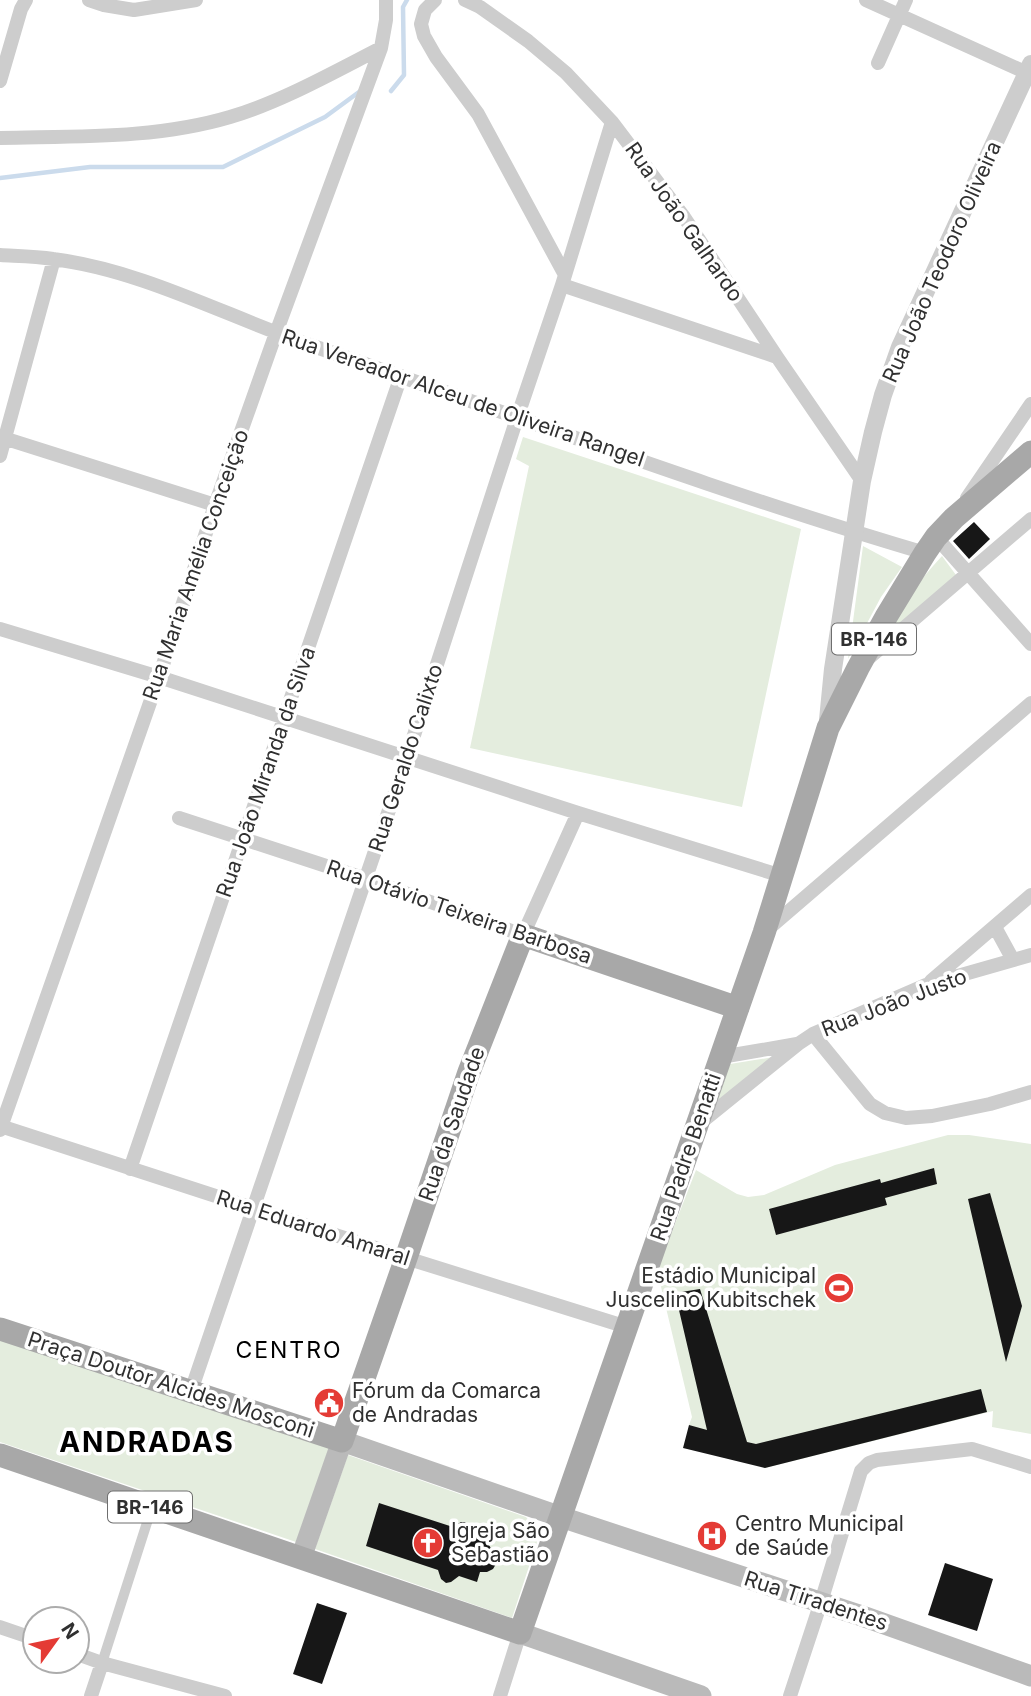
<svg xmlns="http://www.w3.org/2000/svg" width="1031" height="1696" font-family="Inter,sans-serif">
  <style>
    .green { fill: #e4edde }
    .lines { fill: none; stroke-linecap: round; stroke-linejoin: round }
    .stream { stroke: #cbdbec; stroke-width: 4.5 }
    .building { fill: #171717 }
    .pedestrian { stroke: #cdcdcd; stroke-width: 10 }
    .minor { stroke: #cdcdcd; stroke-width: 14 }
    .tertiary { stroke: #cdcdcd; stroke-width: 18 }
    .secondary { stroke: #bababa; stroke-width: 21 }
    .primary { stroke: #a8a8a8; stroke-width: 23 }
    .labels { text-anchor: middle; stroke-width: 7; stroke-linejoin: round; paint-order: stroke }
    .shield { fill: #fff; stroke: #6e6e6e; stroke-width: 2 }
    .shield-label { font-size: 19px; font-weight: bold; fill: #303030 }
    .street-label { font-size: 21px; fill: #303030; stroke: #fff }
    .poi-label { font-size: 21px; fill: #303030; stroke: #fff; text-anchor: start }
    .neighbourhood-label { font-size: 23px; letter-spacing: 2px; fill: #000; stroke: #fff }
    .district-label { font-size: 28px; font-weight: bold; letter-spacing: 2px; fill: #000; stroke: #fff }
  </style>
  <rect width="100%" height="100%" fill="#fff"/>
  <path class="green" d="M 523,437 L 801,529 L 742,807 L 470,748 L 529,466 L 516,459 Z
    M 863,546 L 902,567 L 881,597 L 848,659 Z
    M 942,556 L 956,575 L 884,640 C 897,609 919,581 942,556 Z
    M 774,1057 L 716,1102 L 730,1064 Z
    M 948,1135 L 969,1135 L 1031,1144 L 1031,1434 L 992,1427 L 993,1411 L 765,1468 L 689,1425 L 692,1417 L 657,1270 L 696,1170 L 737,1194 L 748,1197 L 764,1195 L 835,1165 Z
    M 0,1338 L 329,1448 L 296,1542 L 0,1442 Z
    M 348,1455 L 526,1517 C 533,1525 535,1532 537,1542 L 512,1618 L 315,1549 Z"/>
  <g class="lines">
    <path class="stream" d="M 391,91 L 404,75 L 403,7 L 407,0
      M 0,178 L 90,167 L 223,167 L 325,117 L 359,92"/>
  </g>
  <path class="building" d="M 974,522 L 990,539 L 969,559 L 953,541 Z
    M 934,1168 L 937,1184 L 885,1198 L 887,1205 L 776,1235 L 769,1209 L 880,1179 L 881,1183 Z
    M 990,1193 L 1022,1306 L 1006,1362 L 968,1199 Z
    M 700,1289 L 747,1442 L 756,1444 L 981,1389 L 987,1412 L 765,1468 L 683,1448 L 689,1425 L 707,1430 L 675,1293 Z
    M 379,1503 L 453,1527 L 461,1522 L 465,1522 L 473,1534 L 491,1539 L 489,1545 L 496,1557 L 496,1564 L 493,1569 L 487,1572 L 480,1572 L 477,1582 L 459,1576 L 451,1582 L 446,1583 L 441,1579 L 438,1570 L 366,1546 Z
    M 945,1563 L 993,1579 L 977,1631 L 928,1615 Z
    M 317,1603 L 347,1613 L 322,1684 L 293,1674 Z"/>
  <g class="lines">
    <path class="pedestrian" d="M 102,1663 L 152,1507"/>
    <path class="minor" d="M 89,0 L 104,5 L 134,10 L 196,0
      M 435,0 L 425,10 L 421,24 L 424,36 L 436,57 L 478,114 L 565,275
      M 465,0 L 480,7 L 528,41 L 566,73 L 612,122 L 684,217 L 777,357 L 862,481
      M 866,0 L 1027,73 L 1031,72
      M 878,63 L 906,0
      M 0,81 L 21,9 L 26,0
      M 0,138 C 77,136 156,139 230,117 C 281,102 334,72 381,48
      M 0,255 C 17,256 35,256 53,259 C 142,270 228,317 313,346 C 517,416 718,492 925,553
      M 562,285 L 777,357
      M 0,437 L 215,505
      M 0,456 L 54,259
      M 967,498 L 1031,404
      M 936,537 L 1031,644
      M 0,629 L 159,677 L 578,813 L 782,876
      M 870,657 L 1031,519
      M 179,818 L 366,879 L 523,935 L 578,813
      M 995,927 L 1013,960
      M 767,930 L 1031,703
      M 931,981 L 1031,895
      M 813,1034 L 870,1104 L 885,1113 L 906,1118 L 932,1116 L 990,1104 L 1031,1092
      M 721,1057 L 797,1044
      M 699,1124 L 798,1044 L 813,1034 L 926,985 L 1031,955
      M 0,1126 L 406,1258 L 627,1327
      M 0,1130 L 159,677 L 215,505 L 276,333 L 381,48 L 386,20 L 386,0
      M 130,1169 L 401,376
      M 191,1391 L 404,766 L 517,418 L 562,285 L 612,122
      M 0,1627 L 35,1639
      M 77,1654 L 102,1663 L 225,1696
      M 91,1696 L 102,1663
      M 500,1696 L 520,1633
      M 790,1696 L 821,1602 L 861,1471 L 869,1463 L 877,1460 L 972,1449 L 1031,1467"/>
    <path class="tertiary" d="M 828,720 L 833,669 L 862,481 L 873,432 L 883,395 L 900,347 L 1031,64"/>
    <path class="secondary" d="M 301,1558 L 342,1441 L 561,1517 L 865,1617 L 1031,1676
      M 520,1633 L 701,1696"/>
    <path class="primary" d="M 0,1329 L 342,1441 L 406,1258 L 469,1072 L 523,935 L 738,1008
      M 0,1455 L 520,1633 L 764,933 L 828,728 L 858,668 L 886,617 L 925,553 L 936,537 L 954,518 L 1031,452"/>
  </g>
  <defs>
    <g id="stadium-disc" transform="scale(1.575)"><circle r="9.5" fill="#e43b35" stroke="#fff"/><path d="M0-5a6.5 5 0 1 0 0 10a6.5 5 0 1 0 0-10ZM-3.5-1.8h7v3.6h-7Z" fill="#fff"/></g>
    <g id="civic-disc" transform="scale(1.575)"><circle r="9.5" fill="#e43b35" stroke="#fff"/><path d="M-.6-6.5H3V-4.5H.6V-3L4-1V1h2V6H-6V1h2V-1L-.6-3ZM-1.2 2.5V6h2.4V2.5Z" fill="#fff"/></g>
    <g id="hospital-disc" transform="scale(1.575)"><circle r="9.5" fill="#e43b35" stroke="#fff"/><path d="M-5-5h3v3.5h4V-5h3V5h-3V1.5h-4V5h-3Z" fill="#fff"/></g>
    <g id="church-disc" transform="scale(1.575)"><circle r="9.5" fill="#e43b35" stroke="#fff"/><path d="M-1.2-6h2.4v3.5h3.3v2.4h-3.3V6h-2.4V-.1h-3.3v-2.4h3.3Z" fill="#fff"/></g>
  </defs>
  <g fill-rule="evenodd">
    <use href="#stadium-disc" x="839" y="1288"/>
    <use href="#civic-disc" x="329" y="1403"/>
    <use href="#hospital-disc" x="712" y="1536"/>
    <use href="#church-disc" x="428" y="1543"/>
  </g>
  <g class="labels">
    <g class="shield">
      <rect x="832" y="623.5" width="84" height="31" rx="5"/>
      <rect x="108" y="1491.5" width="84" height="31" rx="5"/>
    </g>
    <g class="shield-label">
      <text x="874" y="646">BR-146</text>
      <text x="150" y="1514">BR-146</text>
    </g>
    <g class="street-label">
      <text transform="translate(684 222) rotate(55)" y="7">Rua João Galhardo</text>
      <text transform="translate(942 262) rotate(-66)" y="7">Rua João Teodoro Oliveira</text>
      <text transform="translate(463 398) rotate(19)" y="7">Rua Vereador Alceu de Oliveira Rangel</text>
      <text transform="translate(196 565) rotate(-71)" y="7">Rua Maria Amélia Conceição</text>
      <text transform="translate(406 758) rotate(-72)" y="7">Rua Geraldo Calixto</text>
      <text transform="translate(266 772) rotate(-71)" y="7">Rua João Miranda da Silva</text>
      <text transform="translate(459 912) rotate(19)" y="7">Rua Otávio Teixeira Barbosa</text>
      <text transform="translate(894 1003) rotate(-21)" y="7">Rua João Justo</text>
      <text transform="translate(452 1124) rotate(-71)" y="7">Rua da Saudade</text>
      <text transform="translate(686 1157) rotate(-71)" y="7">Rua Padre Benatti</text>
      <text transform="translate(313 1228) rotate(18)" y="7">Rua Eduardo Amaral</text>
      <text transform="translate(171 1385) rotate(18)" y="7">Praça Doutor Alcides Mosconi</text>
      <text transform="translate(816 1601) rotate(18)" y="7">Rua Tiradentes</text>
    </g>
    <g class="poi-label">
      <text x="816" y="1283" text-anchor="end">Estádio Municipal<tspan x="816" dy="24">Juscelino Kubitschek</tspan></text>
      <text x="352" y="1398">Fórum da Comarca<tspan x="352" dy="24">de Andradas</tspan></text>
      <text x="735" y="1531">Centro Municipal<tspan x="735" dy="24">de Saúde</tspan></text>
      <text x="451" y="1538">Igreja São<tspan x="451" dy="24">Sebastião</tspan></text>
    </g>
    <g class="neighbourhood-label">
      <text x="289" y="1358">CENTRO</text>
    </g>
    <g class="district-label">
      <text x="147" y="1452">ANDRADAS</text>
    </g>
  </g>
  <g transform="translate(56 1640) rotate(57)"><circle r="33" fill="#ffffff" stroke="#acacac" stroke-width="2"/>
  <path d="M0-5L12 26L0 18L-12 26Z" fill="#e43b35"/>
  <text y="-10" font-size="19" font-weight="bold" text-anchor="middle" fill="#303030">N</text>
  </g>
</svg>
